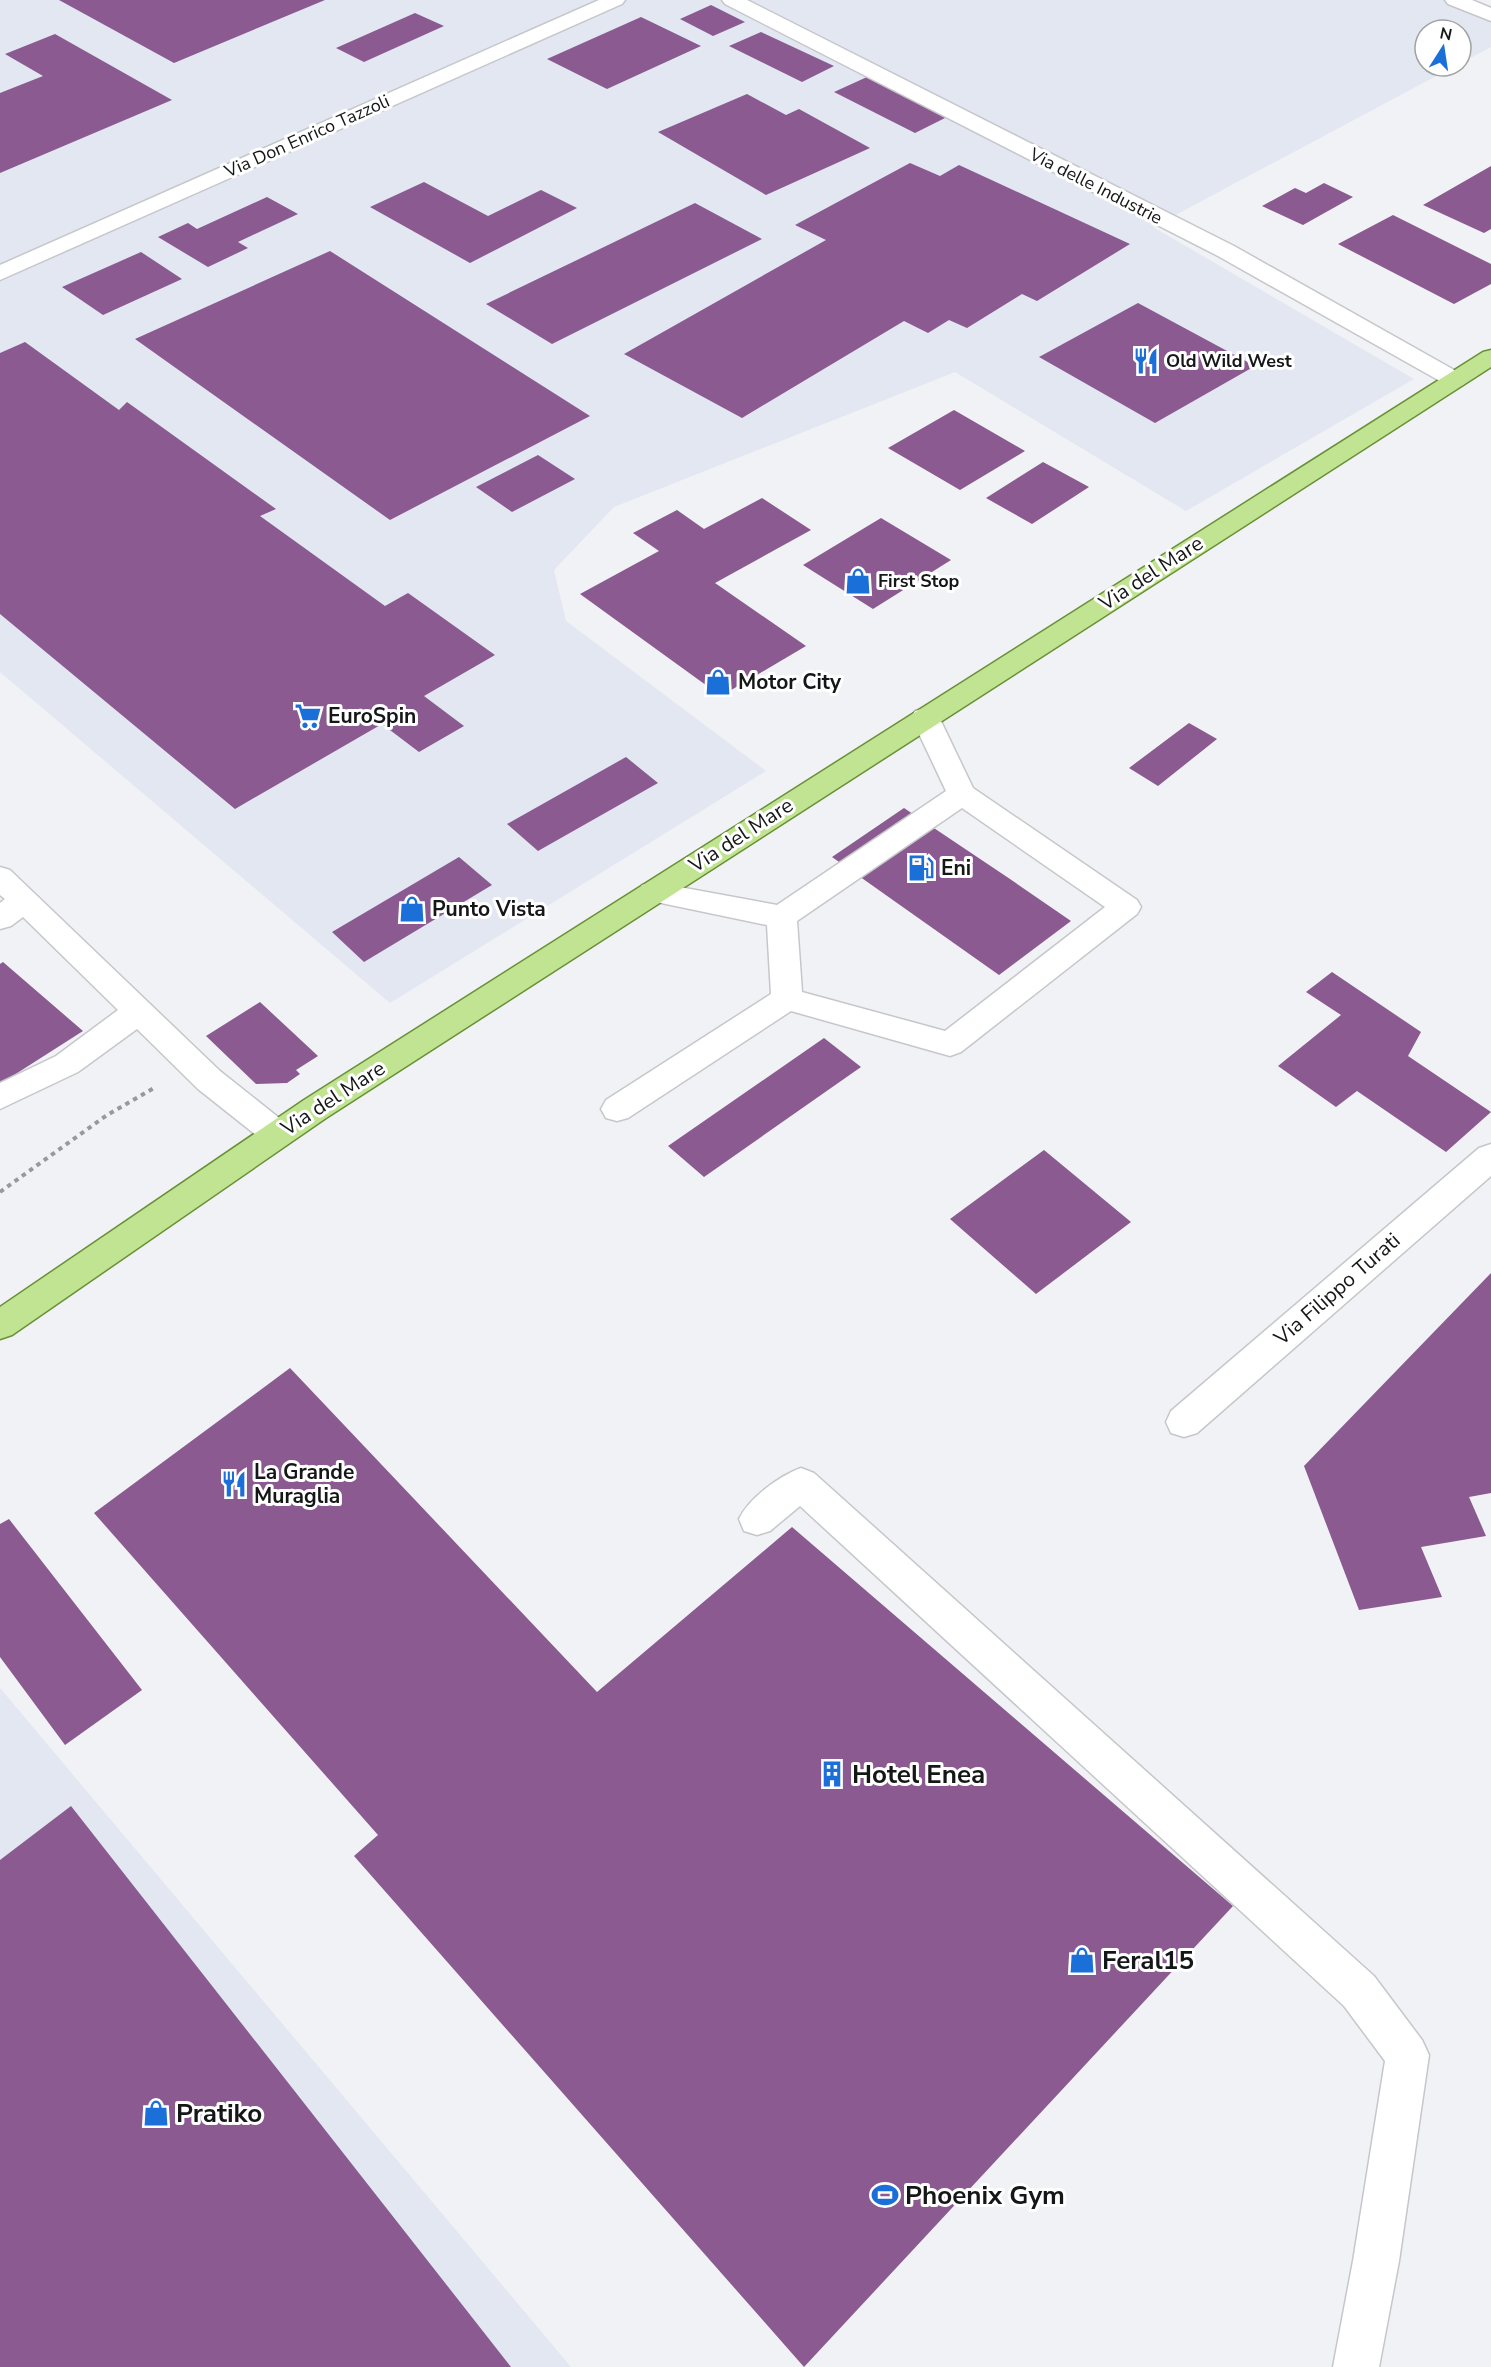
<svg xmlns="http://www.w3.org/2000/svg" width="1491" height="2367" font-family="'Nunito Sans',sans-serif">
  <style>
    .built { fill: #e2e7f1 }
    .building { fill: #8a5a90 }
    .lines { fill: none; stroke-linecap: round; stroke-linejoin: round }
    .minor-casing { stroke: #c6c7cb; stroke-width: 3 }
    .major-casing { stroke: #699036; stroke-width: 3 }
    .path { stroke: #98999c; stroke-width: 4; stroke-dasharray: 4.5 4.5; stroke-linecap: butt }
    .minor { fill: #fff; fill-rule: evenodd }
    .major { fill: #c0e491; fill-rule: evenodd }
    .labels { text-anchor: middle; stroke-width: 6; stroke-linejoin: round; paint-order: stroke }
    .far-street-label { font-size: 18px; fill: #151617; stroke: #fff }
    .far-poi-label { font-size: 18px; font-weight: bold; fill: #151617; stroke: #fff; text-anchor: start }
    .street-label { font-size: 21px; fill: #151617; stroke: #fff }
    .poi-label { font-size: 21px; font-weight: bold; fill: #151617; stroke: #fff; text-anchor: start }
    .near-poi-label { font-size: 26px; font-weight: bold; fill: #151617; stroke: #fff; text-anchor: start }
  </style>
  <rect width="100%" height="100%" fill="#f0f2f5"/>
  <path class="built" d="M 0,0 L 1457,0 L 1491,15 L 1491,47 L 1461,63 L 1461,30 L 1425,30 L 1425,66 L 1455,66 L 1153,227 L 1414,379 L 1186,511 L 955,372 L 614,507 L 554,570 L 566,621 L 766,771 L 390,1003 L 0,672 Z
    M 0,1688 L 571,2367 L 0,2367 Z"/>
  <path class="building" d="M 59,0 L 325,0 L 174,63 Z
    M 711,5 L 745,22 L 713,36 L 680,19 Z
    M 415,13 L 444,26 L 364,62 L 336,48 Z
    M 641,17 L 701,46 L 607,89 L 547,59 Z
    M 761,32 L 834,66 L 802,82 L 729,46 Z
    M 55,34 L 172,100 L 0,173 L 0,93 L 43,76 L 5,54 Z
    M 867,77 L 947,117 L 915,133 L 834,92 Z
    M 747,94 L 786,115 L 799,109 L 870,148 L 766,195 L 658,132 Z
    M 910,163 L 940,176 L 959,165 L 1130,244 L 1037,301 L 1022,294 L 967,328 L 949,320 L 928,333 L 904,321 L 742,418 L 624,354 L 826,240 L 795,225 Z
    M 1491,166 L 1491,229 L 1484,233 L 1423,205 Z
    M 424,182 L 488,216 L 541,190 L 577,208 L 470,263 L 370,207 Z
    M 1324,183 L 1353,197 L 1303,225 L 1262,206 L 1295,188 L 1306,193 Z
    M 267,197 L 298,214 L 238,242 L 248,248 L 208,267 L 158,237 L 188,223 L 197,229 Z
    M 695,203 L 762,239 L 552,344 L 486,304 Z
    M 1393,215 L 1491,264 L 1491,284 L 1454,304 L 1338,244 Z
    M 330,251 L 590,416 L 390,520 L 135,339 Z
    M 141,252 L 182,279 L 103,315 L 62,287 Z
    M 1138,303 L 1255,366 L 1155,423 L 1039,357 Z
    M 25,342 L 119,410 L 127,402 L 276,509 L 260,516 L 385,606 L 408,593 L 495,655 L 424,696 L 464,726 L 419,752 L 382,724 L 235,809 L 0,614 L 0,353 Z
    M 954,410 L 1025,451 L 960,490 L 888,448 Z
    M 538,455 L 575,479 L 512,512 L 476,487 Z
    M 1043,462 L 1089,487 L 1032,524 L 986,498 Z
    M 762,498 L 811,530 L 715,583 L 806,646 L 721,696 L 580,594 L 659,551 L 633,533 L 677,510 L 704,529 Z
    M 881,518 L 951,560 L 873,609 L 803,565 Z
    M 1189,723 L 1217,739 L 1158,786 L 1129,768 Z
    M 626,757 L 658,783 L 538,851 L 507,824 Z
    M 904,808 L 1010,879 L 1071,921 L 999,975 L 832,857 Z
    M 459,857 L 492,885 L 364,962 L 332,932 Z
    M 3,962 L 83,1031 L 0,1084 L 0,964 Z
    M 1332,972 L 1421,1032 L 1408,1056 L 1491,1112 L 1446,1152 L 1357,1091 L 1336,1107 L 1278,1066 L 1341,1015 L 1306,992 Z
    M 260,1002 L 318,1056 L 296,1070 L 300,1074 L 287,1083 L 256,1084 L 206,1036 Z
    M 824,1038 L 861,1067 L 704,1177 L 668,1146 Z
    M 1044,1150 L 1131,1222 L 1036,1294 L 950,1219 Z
    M 1491,1273 L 1491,1493 L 1469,1497 L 1486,1536 L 1421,1547 L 1442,1597 L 1359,1610 L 1304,1466 Z
    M 290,1368 L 597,1692 L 792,1527 L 1233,1906 L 804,2367 L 354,1856 L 378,1835 L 94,1513 Z
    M 9,1519 L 142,1690 L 65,1745 L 0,1657 L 0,1524 Z
    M 71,1806 L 511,2367 L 0,2367 L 0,1860 Z"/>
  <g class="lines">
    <g class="minor-casing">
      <path id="minor" d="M 599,0 L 625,0 L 622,4 L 0,280 L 0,265 Z
        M 722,0 L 747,0 L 1234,246 L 1463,375 L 1467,380 L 1463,385 L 1455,387 L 1447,385 L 1218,256 L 725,4 Z
        M 1445,0 L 1472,0 L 1491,8 L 1491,21 L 1448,4 Z
        M 925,708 L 935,711 L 939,717 L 973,788 L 1137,900 L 1141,907 L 1137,914 L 961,1052 L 950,1056 L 791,1011 L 628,1118 L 617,1121 L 606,1118 L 601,1109 L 606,1100 L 771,994 L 767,925 L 642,899 L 637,892 L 642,885 L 652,882 L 777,905 L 946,791 L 911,717 L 915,711 ZM 962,808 L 1105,907 L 945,1031 L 802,992 L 797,921 Z
        M 0,867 L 10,870 L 220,1071 L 288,1125 L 293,1134 L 288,1143 L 277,1147 L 266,1143 L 198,1089 L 137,1029 L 78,1072 L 0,1109 L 0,1083 L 56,1056 L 118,1010 L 23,917 L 11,926 L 0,929 L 0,903 L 5,899 L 0,895 Z
        M 1491,1144 L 1491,1176 L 1197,1433 L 1184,1437 L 1171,1433 L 1166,1422 L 1171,1411 L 1479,1148 Z
        M 801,1468 L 814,1473 L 1374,1976 L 1422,2040 L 1429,2055 L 1399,2261 L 1379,2367 L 1333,2367 L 1353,2261 L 1385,2061 L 1344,2006 L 800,1506 L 770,1531 L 757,1535 L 744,1531 L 739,1519 C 749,1498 779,1476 801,1468 Z"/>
    </g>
    <g class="major-casing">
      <path id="major" d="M 1491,350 L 1491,367 L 326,1118 L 12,1335 L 0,1339 L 0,1307 L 304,1100 L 1483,352 Z"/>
    </g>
    <path class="path" d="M 0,1192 L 107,1115 L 154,1088"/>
    <use href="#minor" class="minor"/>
    <use href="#major" class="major"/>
  </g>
  <defs>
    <g id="restaurant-bare" transform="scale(2.07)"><path d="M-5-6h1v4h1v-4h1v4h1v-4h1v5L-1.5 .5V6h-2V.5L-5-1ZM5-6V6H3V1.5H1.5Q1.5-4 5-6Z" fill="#1b6fd9" stroke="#fff" stroke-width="2.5" paint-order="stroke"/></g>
    <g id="shop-bare" transform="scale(2.07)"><path d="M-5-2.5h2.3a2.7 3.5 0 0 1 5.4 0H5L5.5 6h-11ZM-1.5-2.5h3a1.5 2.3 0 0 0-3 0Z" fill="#1b6fd9" stroke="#fff" stroke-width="2.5" paint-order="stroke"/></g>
    <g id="supermarket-bare" transform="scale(2.07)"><path d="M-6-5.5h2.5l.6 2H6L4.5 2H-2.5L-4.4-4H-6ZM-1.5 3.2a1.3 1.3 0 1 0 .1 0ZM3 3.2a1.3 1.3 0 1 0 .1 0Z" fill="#1b6fd9" stroke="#fff" stroke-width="2.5" paint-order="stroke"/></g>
    <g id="fuel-bare" transform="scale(2.07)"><path d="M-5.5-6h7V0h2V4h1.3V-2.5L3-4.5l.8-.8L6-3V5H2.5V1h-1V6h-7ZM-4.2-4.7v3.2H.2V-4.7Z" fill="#1b6fd9" stroke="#fff" stroke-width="2.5" paint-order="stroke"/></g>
    <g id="building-bare" transform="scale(2.07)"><path d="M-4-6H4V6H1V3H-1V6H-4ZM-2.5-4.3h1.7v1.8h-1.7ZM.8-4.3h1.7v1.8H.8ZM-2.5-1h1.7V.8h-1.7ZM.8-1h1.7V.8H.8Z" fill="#1b6fd9" stroke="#fff" stroke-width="2.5" paint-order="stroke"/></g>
    <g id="stadium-bare" transform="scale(2.07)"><path d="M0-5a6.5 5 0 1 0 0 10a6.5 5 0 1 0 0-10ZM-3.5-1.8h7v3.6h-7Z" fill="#1b6fd9" stroke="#fff" stroke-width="2.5" paint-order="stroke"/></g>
  </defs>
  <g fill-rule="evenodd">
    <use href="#restaurant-bare" x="1146" y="361"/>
    <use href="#shop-bare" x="858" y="581"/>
    <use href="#shop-bare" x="718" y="682"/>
    <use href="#supermarket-bare" x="308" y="716"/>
    <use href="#fuel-bare" x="921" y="868"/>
    <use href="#shop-bare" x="412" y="909"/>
    <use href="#restaurant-bare" x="234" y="1484"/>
    <use href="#building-bare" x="832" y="1774"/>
    <use href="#shop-bare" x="1082" y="1960"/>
    <use href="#shop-bare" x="156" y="2113"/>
    <use href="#stadium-bare" x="885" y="2195"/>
  </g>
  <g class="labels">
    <g class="far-street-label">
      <text transform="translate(307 136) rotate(-24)" y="6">Via Don Enrico Tazzoli</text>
      <text transform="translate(1096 186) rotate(27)" y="6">Via delle Industrie</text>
    </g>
    <g class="far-poi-label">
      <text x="1166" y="367">Old Wild West</text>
      <text x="878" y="587">First Stop</text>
    </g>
    <g class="street-label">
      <text transform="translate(1151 573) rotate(-33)" y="7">Via del Mare</text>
      <text transform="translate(741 835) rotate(-33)" y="7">Via del Mare</text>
      <text transform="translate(333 1098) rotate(-33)" y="7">Via del Mare</text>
      <text transform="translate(1337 1289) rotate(-41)" y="7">Via Filippo Turati</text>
    </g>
    <g class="poi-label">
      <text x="738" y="689">Motor City</text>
      <text x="328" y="723">EuroSpin</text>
      <text x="941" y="875">Eni</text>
      <text x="432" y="916">Punto Vista</text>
      <text x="254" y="1479">La Grande<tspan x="254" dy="24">Muraglia</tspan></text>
    </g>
    <g class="near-poi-label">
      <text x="852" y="1783">Hotel Enea</text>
      <text x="1102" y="1969">Feral15</text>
      <text x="176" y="2122">Pratiko</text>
      <text x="905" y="2204">Phoenix Gym</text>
    </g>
  </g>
  <g transform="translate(1443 48) rotate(12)"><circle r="28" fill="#ffffff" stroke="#a1a2a2" stroke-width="1.5"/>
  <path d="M0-4.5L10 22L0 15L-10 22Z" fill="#1b6fd9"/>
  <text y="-9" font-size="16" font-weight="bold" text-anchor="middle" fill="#151617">N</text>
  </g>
</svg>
